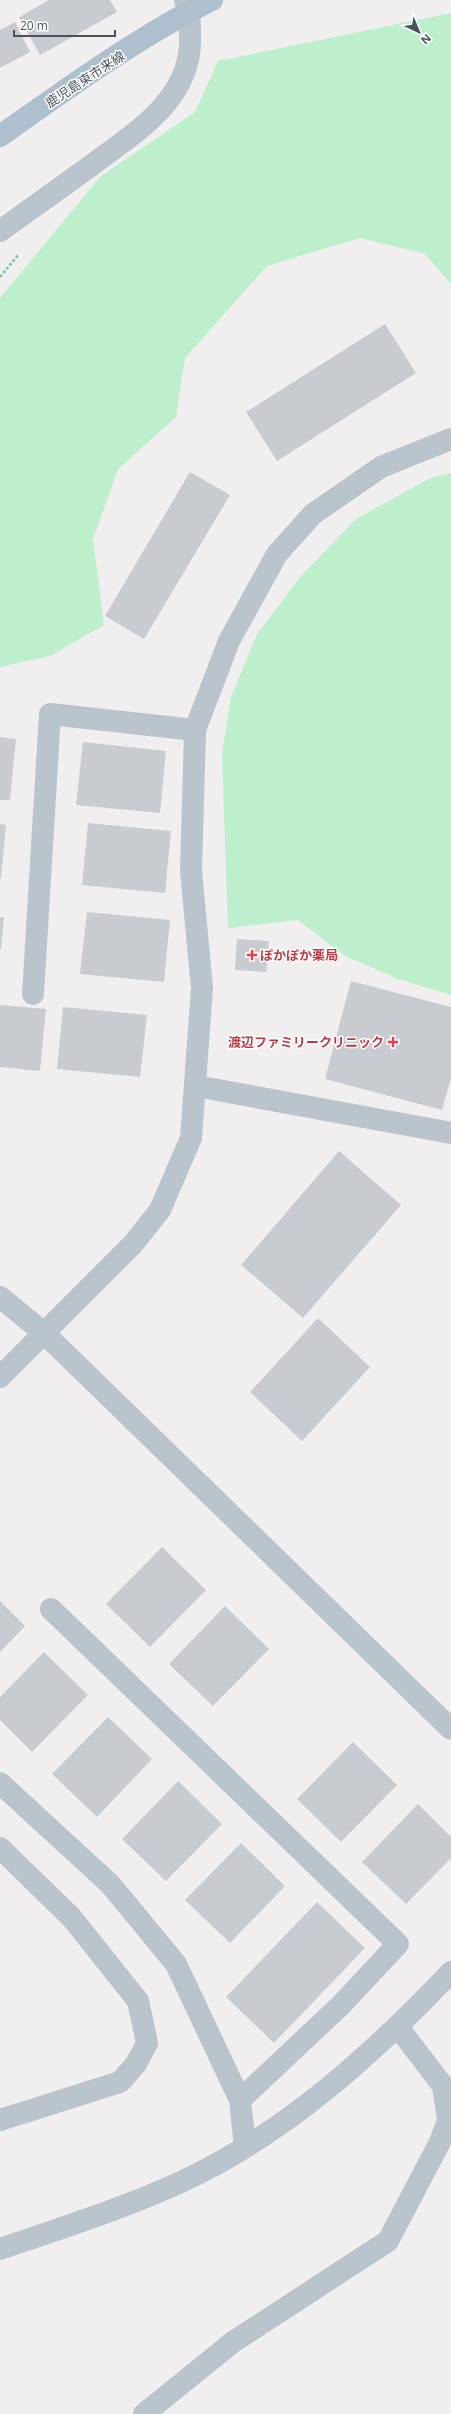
<svg xmlns="http://www.w3.org/2000/svg" width="451" height="2414" font-family="'Open Sans','Noto Sans JP',sans-serif">
  <style>
    .green { fill: #bdefcc }
    .building { fill: #c8ccd1 }
    .lines { fill: none; stroke-linecap: round; stroke-linejoin: round }
    .path { stroke: #75cc9b; stroke-width: 2.5; stroke-dasharray: 3 2; stroke-linecap: butt }
    .minor { stroke: #bac4cc; stroke-width: 22 }
    .major { stroke: #aec0cd; stroke-width: 22 }
    .health-dot { fill: #e0444e; stroke: #fff; stroke-width: 1.5 }
    .labels { text-anchor: middle; stroke-width: 3; stroke-linejoin: round; paint-order: stroke }
    .street-label { font-size: 13px; fill: #47545c; stroke: #fff }
    .health-label { font-size: 13px; font-weight: bold; fill: #be3a42; stroke: #fff; text-anchor: start }
  </style>
  <rect width="100%" height="100%" fill="#f1eeef"/>
  <path class="green" d="M 451,13 L 451,284 L 425,254 L 360,238 L 267,266 L 185,358 L 176,417 L 118,469 L 93,539 L 104,625 L 50,656 L 0,667 L 0,298 L 101,176 L 195,112 L 218,61 Z
    M 451,473 L 451,995 L 398,979 L 345,956 L 298,920 L 228,928 L 222,754 L 231,697 L 257,634 L 301,576 L 356,519 L 430,478 Z"/>
  <path class="building" d="M 49,0 L 110,0 L 117,12 L 40,55 L 19,17 Z
    M 15,22 L 30,52 L 0,68 L 0,30 Z
    M 385,324 L 416,373 L 277,461 L 246,412 Z
    M 190,472 L 230,495 L 144,639 L 105,616 Z
    M 0,737 L 16,739 L 10,800 L 0,800 Z
    M 83,742 L 166,751 L 160,813 L 76,805 Z
    M 88,823 L 171,831 L 165,893 L 82,885 Z
    M 0,824 L 6,825 L 1,878 L 0,878 Z
    M 87,912 L 170,920 L 164,982 L 80,974 Z
    M 0,917 L 4,917 L 1,949 L 0,949 Z
    M 237,939 L 269,941 L 266,972 L 235,970 Z
    M 351,981 L 451,1007 L 451,1078 L 442,1110 L 325,1079 Z
    M 0,1005 L 46,1009 L 40,1071 L 0,1067 Z
    M 63,1007 L 147,1015 L 140,1077 L 57,1069 Z
    M 339,1151 L 401,1205 L 303,1318 L 241,1265 Z
    M 318,1318 L 370,1367 L 302,1441 L 250,1392 Z
    M 162,1547 L 206,1590 L 150,1647 L 106,1604 Z
    M 0,1601 L 25,1626 L 0,1652 Z
    M 225,1606 L 269,1649 L 213,1706 L 169,1664 Z
    M 44,1652 L 88,1695 L 32,1752 L 0,1720 L 0,1697 Z
    M 108,1717 L 152,1759 L 97,1817 L 52,1774 Z
    M 353,1742 L 397,1785 L 341,1842 L 297,1799 Z
    M 178,1781 L 222,1824 L 166,1881 L 122,1839 Z
    M 418,1804 L 451,1837 L 451,1858 L 406,1904 L 362,1862 Z
    M 241,1843 L 285,1886 L 230,1943 L 185,1900 Z
    M 317,1902 L 365,1948 L 274,2043 L 226,1997 Z"/>
  <g class="lines">
    <path class="path" d="M 0,277 L 19,254"/>
    <path class="minor" d="M 0,231 C 31,209 61,187 92,165 C 136,132 193,98 190,36 C 190,23 190,12 185,0
      M 33,994 L 50,714 L 195,730
      M 196,1086 L 451,1133
      M 0,1297 L 44,1333 L 451,1729
      M 0,1377 L 133,1244 L 160,1210 L 191,1138 L 202,988 L 191,871 L 195,730 L 229,641 L 277,554 L 313,514 L 381,467 L 451,439
      M 51,1609 L 398,1944 L 341,2005 L 240,2100
      M 0,1783 L 110,1884 L 176,1964 L 240,2100 L 245,2147
      M 0,1848 L 72,1918 L 138,2001 L 147,2043 L 136,2064 L 120,2082 L 0,2120
      M 0,2249 C 61,2228 122,2209 181,2182 C 285,2134 373,2054 451,1972
      M 144,2414 L 233,2342 L 388,2241 L 440,2142 L 448,2120 L 443,2086 L 398,2027"/>
    <path class="major" d="M 0,136 C 68,88 138,37 212,0"/>
  </g>
  <g class="health-dot">
    <path d="M250 949h4v4h4v4h-4v4h-4v-4h-4v-4h4z"/>
    <path d="M391 1036h4v4h4v4h-4v4h-4v-4h-4v-4h4z"/>
  </g>
  <g class="labels">
    <g class="street-label">
      <text transform="translate(85 79) rotate(-33)" y="5">鹿児島東市来線</text>
    </g>
    <g class="health-label">
      <text x="260" y="960">ぽかぽか薬局</text>
      <text x="384" y="1047" text-anchor="end">渡辺ファミリークリニック</text>
    </g>
  </g>
  <g transform="translate(419 32) rotate(136)" stroke="#ffffff" stroke-width="3" paint-order="stroke">
  <path d="M0-3L7 15L0 10L-7 15Z" fill="#47545c"/>
  <text y="-6" font-size="11" font-weight="bold" text-anchor="middle" fill="#47545c">N</text>
  </g>
  <path d="M14 30v6h101v-6" fill="none" stroke="#47545c" stroke-width="2"/>
  <text x="20" y="30" font-size="12" fill="#47545c" stroke="#ffffff" stroke-width="3" paint-order="stroke">20 m</text>
</svg>
